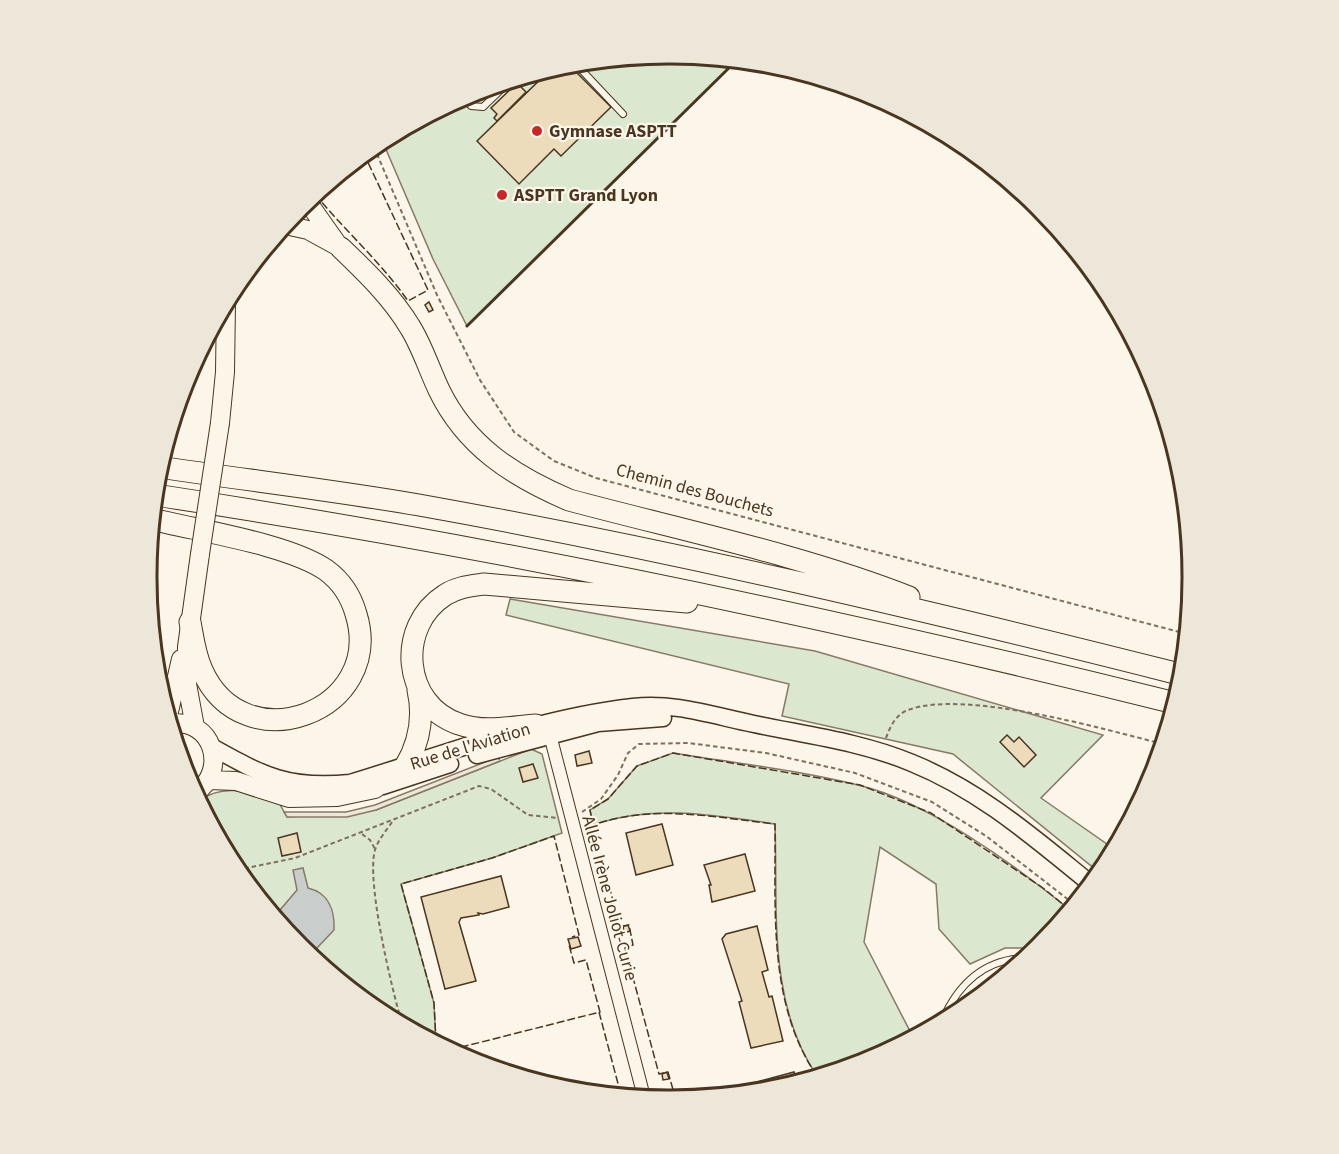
<svg xmlns="http://www.w3.org/2000/svg" width="1339" height="1154" font-family="'Source Sans 3',sans-serif">
  <style>
    .green { fill: #dce7d0; stroke: #887966; stroke-width: 1.5 }
    .parking { fill: #ede7d9; stroke: #887966; stroke-width: 1.5 }
    .water { fill: #c9cecd; stroke: #887966; stroke-width: 1.5 }
    .building { fill: #ecdcbc; stroke: #4a3520; stroke-width: 1.5 }
    .lines { fill: none; stroke-linecap: round; stroke-linejoin: round }
    .lane-casing { stroke: #4a3520; stroke-width: 8 }
    .street-casing { stroke: #4a3520; stroke-width: 14 }
    .secondary-casing { stroke: #4a3520; stroke-width: 19 }
    .primary-casing { stroke: #4a3520; stroke-width: 20 }
    .highway-casing { stroke: #4a3520; stroke-width: 23 }
    .path { stroke: #7f6f5c; stroke-width: 2; stroke-dasharray: 4.5 3; stroke-linecap: butt }
    .lane { stroke: #fbf6e9; stroke-width: 6 }
    .street { stroke: #fbf6e9; stroke-width: 12 }
    .secondary { stroke: #fbf6e9; stroke-width: 16 }
    .primary { stroke: #fbf6e9; stroke-width: 18 }
    .highway { stroke: #fbf6e9; stroke-width: 21 }
    .primary-bridge-casing { stroke: #4a3520; stroke-width: 20; stroke-linecap: butt }
    .primary-bridge { stroke: #fbf6e9; stroke-width: 18 }
    .fence { stroke: #4a3520; stroke-width: 1.5; stroke-dasharray: 8 3; stroke-linecap: butt }
    .wall { stroke: #4a3520; stroke-width: 3 }
    .poi-dot { fill: #c62828; stroke: #fbf6e9; stroke-width: 2 }
    .labels { text-anchor: middle; stroke-width: 4.5; stroke-linejoin: round; paint-order: stroke }
    .poi-label { font-size: 18px; font-weight: bold; fill: #4a3520; stroke: #fbf6e9; text-anchor: start }
    .street-label { font-size: 18px; fill: #4a3520; stroke: #fbf6e9 }
    .rim { fill: none; stroke: #4a3520; stroke-width: 3 }
  </style>
  <rect width="100%" height="100%" fill="#fbf6e9"/>
  <path class="green" d="M 670,54 L 736,61 L 467,326 L 433,259 L 382,140 L 470,94 L 568,64 Z
    M 510,599 L 815,651 L 1103,735 L 1041,798 L 1114,849 L 1100,873 L 953,754 L 782,716 L 789,684 L 506,615 Z
    M 531,749 L 542,754 L 562,833 L 492,858 L 401,884 L 434,1003 L 436,1042 L 379,1012 L 299,947 L 234,867 L 199,801 C 225,782 250,793 278,801 L 287,817 L 376,810 Z
    M 673,753 C 734,763 798,770 858,785 C 927,801 1015,865 1070,910 L 1038,948 L 1005,948 L 970,964 L 939,929 L 936,884 L 880,847 L 864,942 L 913,1037 L 869,1060 L 817,1076 C 767,1002 778,909 775,824 C 714,815 652,804 593,825 L 590,810 L 608,799 L 637,766 Z"/>
  <path class="parking" d="M 498,757 L 500,761 L 376,810 L 347,817 L 287,817 L 284,812 L 346,812 L 375,805 Z"/>
  <path class="water" d="M 303,868 L 308,888 C 329,893 335,911 334,930 L 317,948 L 321,964 L 299,947 L 276,918 L 280,910 L 297,890 L 293,870 Z"/>
  <path class="building" d="M 568,64 L 611,107 L 561,156 L 554,149 L 519,184 L 477,141 L 550,70 Z
    M 517,83 L 526,92 L 497,121 L 494,118 L 497,114 L 491,108 Z
    M 429,302 L 433,310 L 429,312 L 425,305 Z
    M 1007,735 L 1014,742 L 1019,737 L 1036,755 L 1024,767 L 1000,742 Z
    M 589,751 L 592,763 L 577,766 L 575,755 Z
    M 533,764 L 538,778 L 523,782 L 519,768 Z
    M 662,824 L 673,865 L 636,875 L 626,833 Z
    M 297,833 L 301,852 L 282,856 L 278,838 Z
    M 745,854 L 755,891 L 712,902 L 709,885 L 711,885 L 704,865 Z
    M 501,876 L 509,907 L 483,914 L 478,913 L 479,915 L 461,918 L 459,922 L 476,981 L 445,989 L 421,897 Z
    M 628,925 L 630,931 L 624,933 L 623,926 Z
    M 757,926 L 768,970 L 762,972 L 769,997 L 772,996 L 783,1041 L 751,1048 L 739,1002 L 742,1001 L 722,939 L 726,934 Z
    M 578,937 L 581,946 L 571,949 L 568,939 Z
    M 667,1072 L 669,1079 L 663,1080 L 662,1074 Z
    M 794,1072 L 796,1082 L 762,1091 L 760,1081 Z"/>
  <g class="lines">
    <g class="lane-casing">
      <path id="lane" d="M 575,63 L 623,114
        M 464,97 L 471,106 L 483,107 L 510,81
        M 942,1021 C 958,984 984,959 1026,958"/>
    </g>
    <g class="street-casing">
      <path id="street" d="M 552,730 L 550,735 L 644,1097"/>
    </g>
    <g class="secondary-casing">
      <path id="secondary" d="M 212,747 C 264,776 288,789 350,783 C 443,755 536,718 633,707 C 674,702 714,716 754,724 C 806,735 862,742 912,763 C 981,791 1034,838 1091,884
        M 477,755 L 598,723 L 663,718
        M 383,786 L 450,764"/>
    </g>
    <g class="primary-casing">
      <path id="primary" d="M 307,201 L 336,242
        M 285,225 L 308,230 L 341,248
        M 220,423 L 225,372 L 226,303
        M 168,716 L 181,659
        M 170,724 C 213,717 229,771 195,793
        M 195,727 L 187,684 L 187,647 L 200,554
        M 209,780 L 236,781 L 289,798 L 337,797 L 375,789 L 405,767"/>
    </g>
    <g class="highway-casing">
      <path id="highway" d="M 341,248 C 366,272 392,297 410,327 C 422,346 429,369 439,390 C 466,446 513,476 569,500 C 681,530 802,555 909,597
        M 159,467 C 245,480 333,490 419,505 C 676,551 930,611 1183,675
        M 155,495 C 499,547 838,619 1175,703
        M 152,519 C 199,531 288,544 326,570 C 341,581 351,596 356,614 C 386,711 244,765 202,670 C 195,655 193,638 190,622
        M 536,725 C 511,727 483,733 459,724 C 402,705 396,626 445,595 C 457,587 470,586 484,584 L 687,602
        M 405,767 C 420,742 424,717 418,690"/>
    </g>
    <path class="path" d="M 374,147 L 437,295 L 480,380 L 514,432 L 554,461 L 596,478 L 1187,634
      M 886,738 C 890,727 896,714 908,710 C 964,689 1103,729 1163,744
      M 582,812 L 601,799 L 618,775 L 628,753 L 639,744 L 688,743 L 766,753 L 855,773 L 932,802 L 986,836 L 1074,904
      M 392,822 C 386,831 378,840 375,850 C 366,882 392,989 402,1024
      M 362,834 L 370,840 L 375,849
      M 237,870 L 295,858 L 479,786 L 491,789 L 528,815 L 559,818"/>
    <use href="#lane" class="lane"/>
    <use href="#street" class="street"/>
    <use href="#secondary" class="secondary"/>
    <use href="#primary" class="primary"/>
    <use href="#highway" class="highway"/>
    <g class="primary-bridge-casing">
      <path id="primary-bridge" d="M 200,554 L 220,423"/>
    </g>
    <use href="#primary-bridge" class="primary-bridge"/>
    <path class="fence" d="M 315,194 C 345,231 381,262 408,301 L 428,290 L 364,154
      M 596,824 L 593,825 L 620,927 L 629,925 L 633,945 L 625,948 L 659,1074 L 668,1072 L 674,1093 L 664,1095 L 665,1100
      M 599,1012 L 621,1095
      M 436,1042 L 434,1003 L 401,884 L 492,858 L 554,836 L 579,935 L 572,937
      M 450,1050 L 600,1012 L 586,960 L 574,963 L 569,945
      M 817,1076 C 767,1003 776,908 775,824 C 713,817 653,804 593,825 L 590,810 L 608,799 L 637,766 L 673,753 L 860,785 L 931,813 L 1043,888 L 1070,910"/>
    <path class="wall" d="M 467,326 L 736,61"/>
  </g>
  <g class="poi-dot">
    <circle cx="537" cy="131" r="6"/>
    <circle cx="502" cy="195" r="6"/>
  </g>
  <g class="labels">
    <g class="poi-label">
      <text x="549" y="137">Gymnase ASPTT</text>
      <text x="514" y="201">ASPTT Grand Lyon</text>
    </g>
    <g class="street-label">
      <text transform="translate(695 490) rotate(15)" y="6">Chemin des Bouchets</text>
      <text transform="translate(470 746) rotate(-17)" y="6">Rue de l'Aviation</text>
      <text transform="translate(610 898) rotate(75)" y="6">Allée Irène Joliot-Curie</text>
    </g>
  </g>
  <path d="M0 0H1339V1154H0ZM669 64H670A512 512 0 0 1 1182 576V578A512 512 0 0 1 670 1090H669A512 512 0 0 1 157 578V576A512 512 0 0 1 669 64Z" fill="#ede7d9" fill-rule="evenodd"/>
  <path class="rim" d="M669 64H670A512 512 0 0 1 1182 576V578A512 512 0 0 1 670 1090H669A512 512 0 0 1 157 578V576A512 512 0 0 1 669 64Z"/>
</svg>
